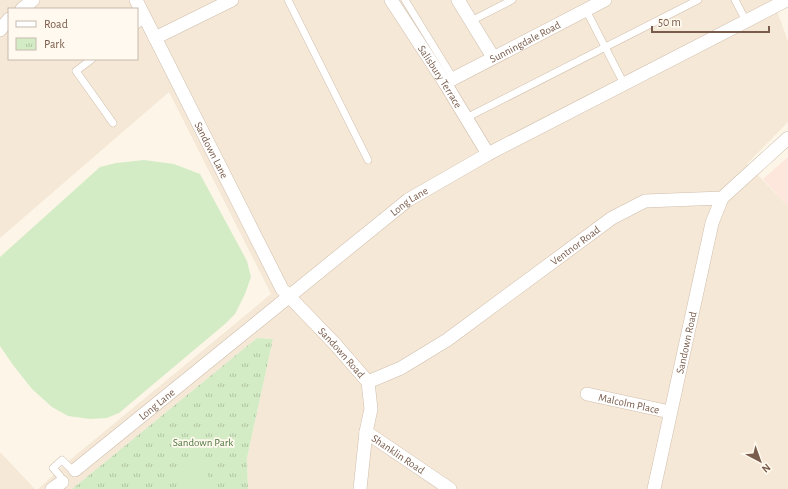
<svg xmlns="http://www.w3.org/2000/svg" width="788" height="489" font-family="'Alegreya Sans',sans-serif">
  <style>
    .residential { fill: #f5e8d6; fill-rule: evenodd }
    .commercial { fill: #fde7dc }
    .park { fill: url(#park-tufts) }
    .garden { fill: #d4ecc6 }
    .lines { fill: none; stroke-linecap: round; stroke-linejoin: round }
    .service-casing { stroke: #d0bead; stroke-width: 8 }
    .minor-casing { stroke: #d0bead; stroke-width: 14 }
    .service { stroke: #fff; stroke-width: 7 }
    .minor { stroke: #fff; stroke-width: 13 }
    .labels { text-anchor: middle; stroke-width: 3.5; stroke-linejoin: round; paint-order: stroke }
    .street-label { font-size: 11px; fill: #795c4b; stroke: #fff9ef }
    .park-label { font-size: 11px; fill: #4f7940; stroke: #fff9ef }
  </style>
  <defs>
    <pattern id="park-tufts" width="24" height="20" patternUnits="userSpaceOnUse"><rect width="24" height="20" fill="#d4ecc6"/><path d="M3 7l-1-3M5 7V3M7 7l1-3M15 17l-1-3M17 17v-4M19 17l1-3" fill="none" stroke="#b1c2a3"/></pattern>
  </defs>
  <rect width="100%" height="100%" fill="#fdf6e8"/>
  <path class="residential" d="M 0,0 L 773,0 L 788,41 L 788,122 L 747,164 L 788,206 L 788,489 L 248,489 L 247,458 L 273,339 L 257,338 L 72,489 L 38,489 L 71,459 L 271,294 L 169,92 L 0,238 ZM 9,9 L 137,9 L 137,59 L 9,59 Z
    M 0,452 L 35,489 L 0,489 Z"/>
  <path class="commercial" d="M 788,157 L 788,206 L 763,179 Z"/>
  <path class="park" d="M 257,338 L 273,339 L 247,458 L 248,489 L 72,489 Z"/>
  <path class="garden" d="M 144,160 L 174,164 L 200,174 L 247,261 L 251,277 L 245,294 L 235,314 L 225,324 L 119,413 L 107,418 L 90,419 L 68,416 L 52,407 L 32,389 L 13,365 L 0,346 L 0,257 L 100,167 L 116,163 Z
    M 207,458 L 209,489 L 181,489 L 180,459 Z"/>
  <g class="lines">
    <g class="service-casing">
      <path id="service" d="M 288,0 L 368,160
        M 405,0 L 453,78
        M 735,0 L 746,21
        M 586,10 L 624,84
        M 471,21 L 512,0
        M 137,25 L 146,18
        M 92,59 L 76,71 L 113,123
        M 466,118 L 698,0
        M 62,482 L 60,476 L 53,468 L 62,460 L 70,468 L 75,470"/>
    </g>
    <g class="minor-casing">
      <g id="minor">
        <path id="s1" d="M 136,0 L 282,289 L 335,344 L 368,382 L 371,409 L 366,432 L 360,489"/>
        <path id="s2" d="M 391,0 L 445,83 L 488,154"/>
        <path d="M 458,0 L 493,57"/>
        <path d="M 22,9 L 33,0"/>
        <path d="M 0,30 L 9,19"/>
        <path d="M 155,38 L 232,0"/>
        <path id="s3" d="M 445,83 L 605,0"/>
        <path id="s4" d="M 368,382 L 401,368 L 447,340 L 612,218 L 645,201 L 722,198 L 788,138"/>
        <path id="s5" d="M 587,394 L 670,412"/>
        <path id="s6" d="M 366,432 L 450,489"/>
        <path id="s7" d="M 75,470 L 408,200 L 488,154 L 787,0"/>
        <path d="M 52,489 L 62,482"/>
        <path id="s8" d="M 654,489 L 712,223 L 722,198"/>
      </g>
    </g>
    <use href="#service" class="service"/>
    <use href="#minor" class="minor"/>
  </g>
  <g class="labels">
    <g class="street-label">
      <text dy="4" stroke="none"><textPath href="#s3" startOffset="90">Sunningdale Road</textPath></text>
      <text dy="4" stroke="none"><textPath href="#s2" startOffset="91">Salisbury Terrace</textPath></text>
      <text dy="4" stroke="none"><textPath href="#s1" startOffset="168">Sandown Lane</textPath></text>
      <text dy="4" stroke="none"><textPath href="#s7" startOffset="429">Long Lane</textPath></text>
      <text dy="4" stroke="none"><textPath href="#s4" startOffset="249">Ventnor Road</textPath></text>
      <text dy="4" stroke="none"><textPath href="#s8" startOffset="150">Sandown Road</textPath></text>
      <text dy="4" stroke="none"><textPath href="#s1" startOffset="411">Sandown Road</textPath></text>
      <text dy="4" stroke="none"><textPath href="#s5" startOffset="43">Malcolm Place</textPath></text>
      <text dy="4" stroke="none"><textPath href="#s7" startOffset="105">Long Lane</textPath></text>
      <text dy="4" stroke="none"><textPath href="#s6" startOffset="39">Shanklin Road</textPath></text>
    </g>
    <g class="park-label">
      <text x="203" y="446">Sandown Park</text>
    </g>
  </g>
  <rect x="8" y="8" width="130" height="52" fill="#fff9ef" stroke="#c9baad"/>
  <rect x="16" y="21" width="20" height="6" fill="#ffffff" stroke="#c9baad"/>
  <text x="44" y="28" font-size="12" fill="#795c4b">Road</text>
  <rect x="16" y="38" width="20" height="12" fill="url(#park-tufts)" stroke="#c9baad"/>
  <text x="44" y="48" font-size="12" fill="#795c4b">Park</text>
  <g transform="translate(760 461) rotate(139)" stroke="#fff9ef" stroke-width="3" paint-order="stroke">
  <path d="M0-3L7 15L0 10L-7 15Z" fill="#795c4b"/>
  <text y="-6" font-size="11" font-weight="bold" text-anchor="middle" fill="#795c4b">N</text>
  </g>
  <path d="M652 26v6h117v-6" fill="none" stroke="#795c4b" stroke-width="2"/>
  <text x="658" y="26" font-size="12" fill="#795c4b" stroke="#fff9ef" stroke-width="3" paint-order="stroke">50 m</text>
</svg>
